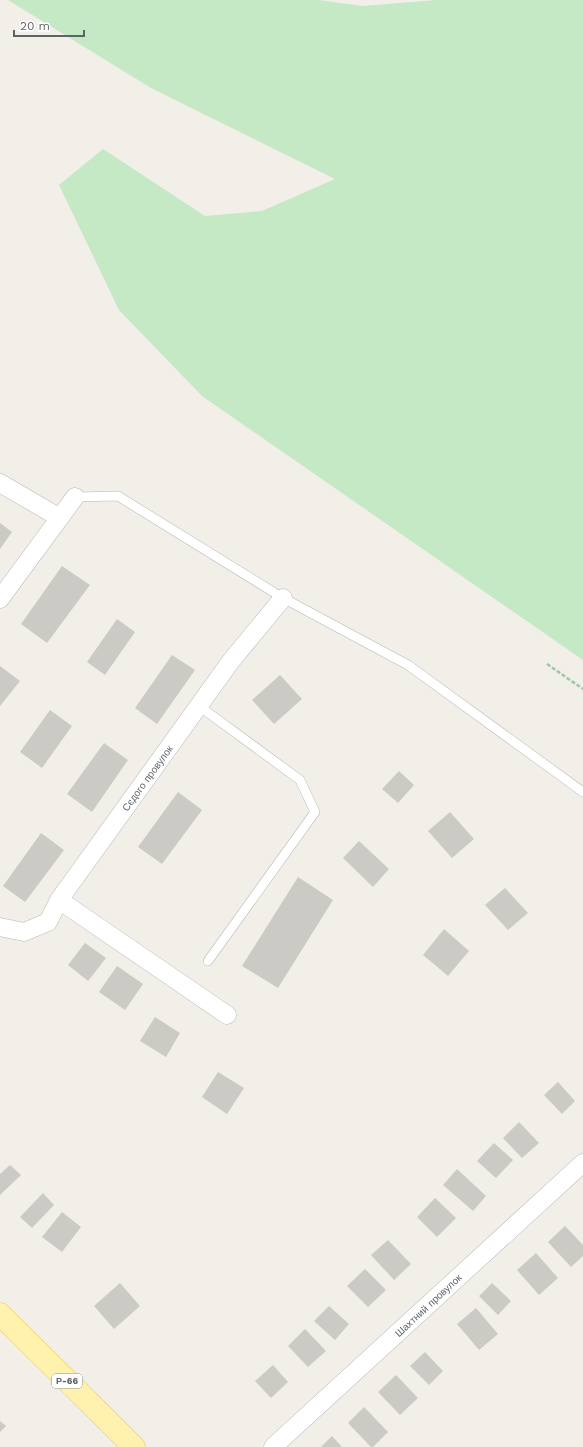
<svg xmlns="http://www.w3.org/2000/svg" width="583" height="1447" font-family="'Work Sans',sans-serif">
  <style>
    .green { fill: #c5e8c5 }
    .building { fill: #cccac5 }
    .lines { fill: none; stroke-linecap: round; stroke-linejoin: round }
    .lane-casing { stroke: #b5b8bc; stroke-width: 10 }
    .street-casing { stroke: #b5b8bc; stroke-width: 19 }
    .primary-casing { stroke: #f2c960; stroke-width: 23 }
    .path { stroke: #9cc7a9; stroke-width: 2.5; stroke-dasharray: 4 2; stroke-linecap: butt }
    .lane { stroke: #fff; stroke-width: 9 }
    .street { stroke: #fff; stroke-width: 18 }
    .primary { stroke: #fff2af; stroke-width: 22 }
    .labels { text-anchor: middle; stroke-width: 4; stroke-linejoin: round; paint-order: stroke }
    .shield { fill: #fff; stroke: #8f9295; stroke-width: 1 }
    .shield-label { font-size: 9px; font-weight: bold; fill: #5f6368 }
    .street-label { font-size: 10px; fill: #5f6368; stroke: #fff }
  </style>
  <rect width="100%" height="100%" fill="#f1efe8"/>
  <path class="green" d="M 8,0 L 319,0 L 362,6 L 437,0 L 583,0 L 583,660 L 202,396 L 119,310 L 59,185 L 103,149 L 205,216 L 262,211 L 335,179 L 151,88 Z"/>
  <path class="building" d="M 0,523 L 12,532 L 0,549 Z
    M 62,566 L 90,585 L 47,643 L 21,624 Z
    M 117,619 L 135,632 L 105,675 L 87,662 Z
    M 172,655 L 195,670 L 157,724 L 135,708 Z
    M 0,666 L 20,681 L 0,706 Z
    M 280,675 L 302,699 L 274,724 L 252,700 Z
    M 50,710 L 72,726 L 42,768 L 20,752 Z
    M 104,743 L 128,760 L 92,812 L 67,794 Z
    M 399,771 L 414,785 L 398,803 L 382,789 Z
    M 178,792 L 202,810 L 162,864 L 138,847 Z
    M 450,812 L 474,839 L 452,858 L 428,831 Z
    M 41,833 L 64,850 L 25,902 L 3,886 Z
    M 359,841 L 389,869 L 373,887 L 343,858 Z
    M 298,877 L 333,900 L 278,988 L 242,966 Z
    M 505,888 L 528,913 L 508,930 L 485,905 Z
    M 444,929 L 469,951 L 448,976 L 423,955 Z
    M 85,943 L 106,958 L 88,981 L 68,965 Z
    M 117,966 L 143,984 L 125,1010 L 99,992 Z
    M 155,1017 L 180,1033 L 166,1057 L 140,1041 Z
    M 218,1072 L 244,1088 L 227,1114 L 202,1097 Z
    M 558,1082 L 575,1101 L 562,1114 L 544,1095 Z
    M 519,1122 L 539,1143 L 522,1158 L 503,1138 Z
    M 494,1143 L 513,1160 L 496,1178 L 477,1161 Z
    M 10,1165 L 21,1175 L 0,1195 L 0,1174 Z
    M 457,1169 L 486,1196 L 473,1211 L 443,1185 Z
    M 43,1193 L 54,1205 L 32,1228 L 20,1217 Z
    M 435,1198 L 456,1218 L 437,1237 L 417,1217 Z
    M 62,1212 L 81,1227 L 62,1252 L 42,1237 Z
    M 565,1226 L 583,1245 L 583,1256 L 571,1267 L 548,1242 Z
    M 388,1240 L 411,1264 L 394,1280 L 371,1255 Z
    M 536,1253 L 558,1278 L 539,1295 L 517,1270 Z
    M 365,1269 L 386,1290 L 368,1307 L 347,1286 Z
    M 120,1283 L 140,1306 L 114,1329 L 94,1306 Z
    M 492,1283 L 511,1301 L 498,1315 L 479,1296 Z
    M 329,1306 L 349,1324 L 335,1340 L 314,1321 Z
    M 476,1308 L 498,1334 L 479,1350 L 457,1324 Z
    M 305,1329 L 326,1351 L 308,1367 L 288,1346 Z
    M 425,1352 L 443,1371 L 429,1385 L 410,1366 Z
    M 273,1365 L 288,1382 L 271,1398 L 255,1381 Z
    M 396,1375 L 418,1398 L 400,1415 L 378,1392 Z
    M 364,1407 L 388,1432 L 373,1447 L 371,1447 L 348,1423 Z
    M 0,1421 L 6,1426 L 0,1432 Z
    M 332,1436 L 342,1447 L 321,1447 Z"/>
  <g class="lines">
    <g class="lane-casing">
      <path id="lane" d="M 75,497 L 118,496 L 283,598 L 408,665 L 583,792
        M 199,706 L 300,780 L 315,812 L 208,961"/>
    </g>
    <g class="street-casing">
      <path id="street" d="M 0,483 L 60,518
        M 0,599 L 75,497
        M 59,900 L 227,1015
        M 0,927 L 24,932 L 48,922 L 59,900 L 231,661 L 283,598
        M 273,1447 L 583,1163"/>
    </g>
    <g class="primary-casing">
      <path id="primary" d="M 0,1314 L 134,1447"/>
    </g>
    <path class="path" d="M 547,664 L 583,689"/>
    <use href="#lane" class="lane"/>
    <use href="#street" class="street"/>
    <use href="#primary" class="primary"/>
  </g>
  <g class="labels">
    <rect class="shield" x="52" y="1374" width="30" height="14" rx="3"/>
    <g class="shield-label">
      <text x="67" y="1384">Р-66</text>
    </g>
    <g class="street-label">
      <text transform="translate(147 778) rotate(-54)" y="4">Сєдого провулок</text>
      <text transform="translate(428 1305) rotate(-43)" y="4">Шахтний провулок</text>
    </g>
  </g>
  <path d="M14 30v6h70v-6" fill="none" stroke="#5f6368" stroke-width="2"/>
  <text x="20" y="30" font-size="12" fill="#5f6368" stroke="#ffffff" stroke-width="3" paint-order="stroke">20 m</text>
</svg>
